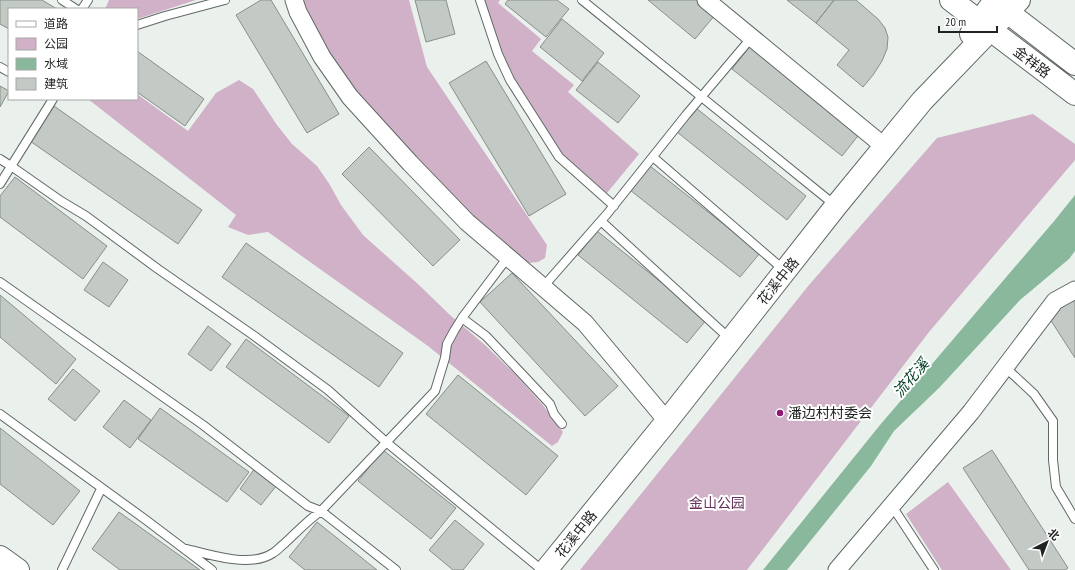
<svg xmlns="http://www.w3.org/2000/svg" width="1075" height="570" font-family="'PT Sans Narrow','Noto Sans SC',sans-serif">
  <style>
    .green { fill: #d0b1c7 }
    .water { fill: #8ab89c }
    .building { fill: #c3cac5; stroke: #888f8a }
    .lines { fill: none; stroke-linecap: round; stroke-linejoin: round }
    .lane-casing { stroke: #616864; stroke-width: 10 }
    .street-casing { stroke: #616864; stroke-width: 19 }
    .secondary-casing { stroke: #616864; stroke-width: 24 }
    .lane { stroke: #fff; stroke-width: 8 }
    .street { stroke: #fff; stroke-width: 17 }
    .secondary { stroke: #fff; stroke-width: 22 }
    .poi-dot { fill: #8e1979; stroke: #fff; stroke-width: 1.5 }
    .labels { text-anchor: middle; stroke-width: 4; stroke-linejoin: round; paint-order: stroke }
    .street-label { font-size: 14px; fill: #1f2220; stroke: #fff }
    .poi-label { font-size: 14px; fill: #1f2220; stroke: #fff; text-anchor: start }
    .park-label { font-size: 14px; fill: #68345c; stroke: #fff }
    .water-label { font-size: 15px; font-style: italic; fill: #013d23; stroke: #fff }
  </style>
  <rect width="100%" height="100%" fill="#eaf1ec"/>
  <path class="green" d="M 109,0 L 196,0 L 137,19 L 137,9 L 105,9 Z
    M 298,0 L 409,0 L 427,67 L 547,245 L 545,258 L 538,262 L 528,263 L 470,217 L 353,93 Z
    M 484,0 L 500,0 L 498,3 L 541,39 L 532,51 L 574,85 L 568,92 L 639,154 L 607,193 L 562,153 L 513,76 L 501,51 Z
    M 239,80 L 253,89 L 277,125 L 292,144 L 317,166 L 330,185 L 341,205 L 363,235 L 419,285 L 450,315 L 485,345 L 514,373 L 542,404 L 563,432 L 558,442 L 552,446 L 428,346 L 268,232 L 248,235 L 228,227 L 236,215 L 88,99 L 137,99 L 137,94 L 188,131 L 216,93 Z
    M 1033,114 L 1075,144 L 1075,160 L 929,332 L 747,570 L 580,570 L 809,285 L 937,138 Z
    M 948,482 L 1011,570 L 942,570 L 906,514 Z"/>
  <path class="water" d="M 1075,195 L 1075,251 L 1069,259 L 1020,300 L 939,388 L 894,431 L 871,466 L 787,570 L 763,570 L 880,425 L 1055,220 Z"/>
  <path class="building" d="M 0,0 L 42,0 L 57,9 L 9,9 L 9,29 L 0,24 Z
    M 261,0 L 271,0 L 339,114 L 307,133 L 236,15 Z
    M 415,0 L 446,0 L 455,34 L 426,42 Z
    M 508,0 L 557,0 L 569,9 L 546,37 L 505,4 Z
    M 648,0 L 698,0 L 715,15 L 695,39 Z
    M 787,0 L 834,0 L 816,23 Z
    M 834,0 L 856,0 L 878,19 L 885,28 L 888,37 L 887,49 L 882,61 L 873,75 L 863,87 L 837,65 L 849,50 L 816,23 Z
    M 562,19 L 604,53 L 582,81 L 540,47 Z
    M 751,45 L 861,132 L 842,156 L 732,69 Z
    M 137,51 L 204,99 L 185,126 L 137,92 Z
    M 486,61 L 566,194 L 529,216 L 449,83 Z
    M 598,62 L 640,96 L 618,123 L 576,90 Z
    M 0,86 L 9,91 L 0,107 Z
    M 54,106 L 202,210 L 178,244 L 30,141 Z
    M 696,108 L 806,196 L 787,220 L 677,132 Z
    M 369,147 L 460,240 L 433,266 L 342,174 Z
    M 650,166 L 760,253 L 740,277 L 630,190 Z
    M 15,177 L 107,246 L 83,279 L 0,217 L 0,196 Z
    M 597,231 L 707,319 L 687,343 L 578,255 Z
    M 246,243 L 403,353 L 379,387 L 222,277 Z
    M 103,262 L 128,280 L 109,307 L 84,290 Z
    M 512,273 L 618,386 L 585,416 L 480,302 Z
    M 0,295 L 76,359 L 56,384 L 0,337 Z
    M 1075,299 L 1075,358 L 1048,316 Z
    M 208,326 L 231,344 L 211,371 L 188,354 Z
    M 246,339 L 349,416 L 329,443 L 226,367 Z
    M 73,369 L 100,391 L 75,421 L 48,399 Z
    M 458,375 L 558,456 L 526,495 L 426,414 Z
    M 124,400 L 151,420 L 130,448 L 103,427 Z
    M 160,408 L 249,472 L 227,502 L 138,439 Z
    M 0,428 L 80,491 L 53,525 L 0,484 Z
    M 383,450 L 456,508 L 431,539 L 358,481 Z
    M 992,450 L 1068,568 L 1065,570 L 1029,570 L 963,468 Z
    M 255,468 L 277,485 L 261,505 L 240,489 Z
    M 119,512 L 200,570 L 120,570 L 92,549 Z
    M 455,520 L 484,544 L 463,570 L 453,570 L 429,550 Z
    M 317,522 L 377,570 L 305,570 L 289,557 Z"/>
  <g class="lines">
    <g class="lane-casing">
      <path id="lane" d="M 62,0 L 76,9
        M 480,0 L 498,54 L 510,80 L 559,157 L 614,206
        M 582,0 L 836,206
        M 82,9 L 88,0
        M 137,25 L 165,16 L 225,0
        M 0,67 L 9,72
        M 653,157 L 784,270
        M 0,159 L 11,166 L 61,201 L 86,216 L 158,269 L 253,335 L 328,390 L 386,442 L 542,570
        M 0,184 L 53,99
        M 601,221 L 730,339
        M 0,282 L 203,425 L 308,506 L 321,511 L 435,391 L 445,358 L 447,344 L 454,331 L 462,318 L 508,257
        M 543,287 L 607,214 L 686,115 L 752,37
        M 462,318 L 486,336 L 522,374 L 550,404 L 554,414 L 562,424
        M 1005,367 L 1034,394 L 1053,421 L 1053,460 L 1056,487 L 1075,519
        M 0,414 L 146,520 L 212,570
        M 892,506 L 934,570
        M 187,549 C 210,555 251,568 273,553 C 277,551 281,546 285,543 C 297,532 308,520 321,511 L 396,570
        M 62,570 L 101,489"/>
    </g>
    <g class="street-casing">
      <path id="street" d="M 294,0 L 298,12 L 322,57 L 350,97 L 410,163 L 467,222 L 585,323 L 667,421
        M 706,0 L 885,147
        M 837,570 L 971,412 L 1055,301 L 1075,290"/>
    </g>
    <g class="secondary-casing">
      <path id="secondary" d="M 951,0 L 1075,94
        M 997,4 L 1075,64
        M 971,34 L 995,0
        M 0,557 L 18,570
        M 546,570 L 667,421 L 836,206 L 922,101 L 1019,0"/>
    </g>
    <use href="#lane" class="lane"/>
    <use href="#street" class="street"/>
    <use href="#secondary" class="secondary"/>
  </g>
  <circle class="poi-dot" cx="780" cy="413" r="4"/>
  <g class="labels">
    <g class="street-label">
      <text transform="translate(1032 62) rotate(37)" y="5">金祥路</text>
      <text transform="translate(778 281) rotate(-51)" y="5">花溪中路</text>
      <text transform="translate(576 534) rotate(-51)" y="5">花溪中路</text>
    </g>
    <g class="poi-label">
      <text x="788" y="418">潘边村村委会</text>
    </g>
    <g class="park-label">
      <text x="717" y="508">金山公园</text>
    </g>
    <g class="water-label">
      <text transform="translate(911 378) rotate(-49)" y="5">流花溪</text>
    </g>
  </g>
  <rect x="8" y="8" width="130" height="92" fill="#ffffff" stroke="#a5a7a6"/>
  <rect x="16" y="21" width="20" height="6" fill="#ffffff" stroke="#a5a7a6"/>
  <text x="44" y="28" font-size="12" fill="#1f2220">道路</text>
  <rect x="16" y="38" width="20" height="12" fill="#d0b1c7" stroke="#a5a7a6"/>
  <text x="44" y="48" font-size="12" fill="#1f2220">公园</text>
  <rect x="16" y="58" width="20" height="12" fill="#8ab89c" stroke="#a5a7a6"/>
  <text x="44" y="68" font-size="12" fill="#1f2220">水域</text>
  <rect x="16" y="78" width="20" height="12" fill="#c3cac5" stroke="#a5a7a6"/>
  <text x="44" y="88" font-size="12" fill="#1f2220">建筑</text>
  <g transform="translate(1047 542) rotate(42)" stroke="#ffffff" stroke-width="3" paint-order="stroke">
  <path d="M0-3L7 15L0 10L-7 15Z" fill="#1f2220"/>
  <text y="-6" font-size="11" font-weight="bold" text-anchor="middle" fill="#1f2220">北</text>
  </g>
  <path d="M939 26v6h58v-6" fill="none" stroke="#1f2220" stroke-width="2"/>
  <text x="945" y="26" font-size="12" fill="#1f2220" stroke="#ffffff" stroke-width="3" paint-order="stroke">20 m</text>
</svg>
